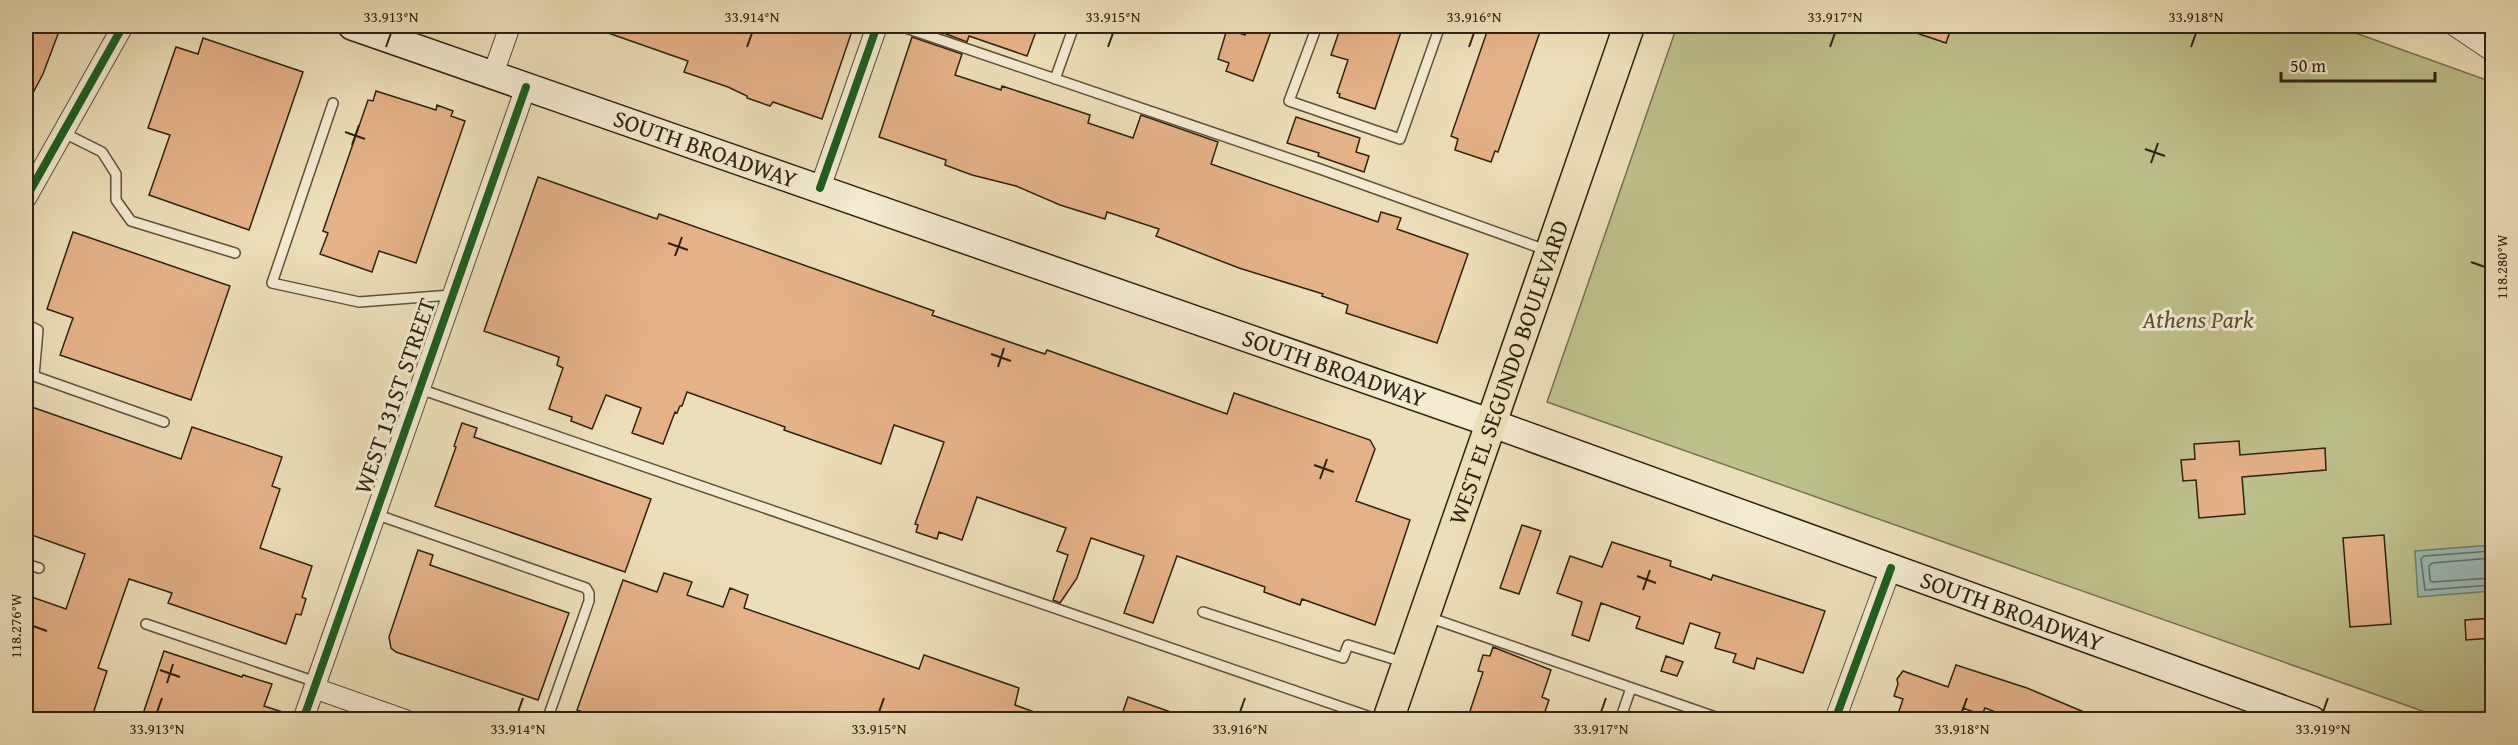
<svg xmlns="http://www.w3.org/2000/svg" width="2518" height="745" font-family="'Gentium Book Plus',serif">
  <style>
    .green { fill: #bdc08b; stroke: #76714e; stroke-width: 1.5 }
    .water { fill: #9abbb7; stroke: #6f7e74; stroke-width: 1.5 }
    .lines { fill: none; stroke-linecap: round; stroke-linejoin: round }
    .shore { stroke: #646e64; stroke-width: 1.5 }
    .building { fill: #e5b187; stroke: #2f2210; stroke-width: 1.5 }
    .service-casing { stroke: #5e513a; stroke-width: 12 }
    .minor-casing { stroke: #5e513a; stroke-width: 22 }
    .secondary-casing { stroke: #2f2210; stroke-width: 30 }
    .primary-casing { stroke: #2f2210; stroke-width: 33 }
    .service { stroke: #f3ead1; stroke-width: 9 }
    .minor { stroke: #f3ead1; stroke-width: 20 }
    .secondary { stroke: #f3ead1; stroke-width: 27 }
    .primary { stroke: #ecdeb8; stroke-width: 30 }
    .cycleway-casing { stroke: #f3ead1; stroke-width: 11 }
    .cycleway { stroke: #1b5e20; stroke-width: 8 }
    .ticks { fill: none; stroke: #2f2210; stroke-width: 2 }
    .labels { text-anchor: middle; stroke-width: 6; stroke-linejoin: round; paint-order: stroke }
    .street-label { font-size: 24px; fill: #2f2210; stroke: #f3ead1 }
    .park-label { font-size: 24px; font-style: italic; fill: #5a5135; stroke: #f3ead1 }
    .neatline { fill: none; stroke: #2f2210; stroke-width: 2 }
    .ticks-label { font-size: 15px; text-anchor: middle; fill: #2f2210 }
  </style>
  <rect width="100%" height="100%" fill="#ecdeb8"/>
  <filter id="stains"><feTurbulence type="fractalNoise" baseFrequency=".00333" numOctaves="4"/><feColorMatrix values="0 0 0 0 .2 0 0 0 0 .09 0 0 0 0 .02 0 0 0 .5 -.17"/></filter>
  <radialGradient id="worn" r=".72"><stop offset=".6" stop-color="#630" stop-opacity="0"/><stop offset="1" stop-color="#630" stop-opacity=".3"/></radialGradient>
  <path class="green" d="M 1677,26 L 2336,26 L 2492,82 L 2492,719 L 2445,719 L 1547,402 Z"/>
  <path class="water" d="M 2492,545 L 2492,591 L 2418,597 L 2415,551 Z"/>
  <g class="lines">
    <path class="shore" d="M 2492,551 L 2424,556 L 2421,559 L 2425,590 L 2492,585
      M 2492,558 L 2432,563 L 2429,566 L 2430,580 L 2432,582 L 2492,578"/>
  </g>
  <path class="building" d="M 26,26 L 61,26 L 43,74 L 26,106 Z
    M 595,26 L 838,26 L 852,31 L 822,119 L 773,102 L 770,106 L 747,98 L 747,96 L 728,87 L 684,72 L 688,61 L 594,28 Z
    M 947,26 L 1038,26 L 1027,56 L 969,36 L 967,42 L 946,34 Z
    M 1248,26 L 1273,26 L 1253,81 L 1226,71 L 1229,63 L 1218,59 L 1227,29 L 1245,35 Z
    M 1341,26 L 1403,26 L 1375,109 L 1339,97 L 1340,94 L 1337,93 L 1348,60 L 1331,55 Z
    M 1489,26 L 1542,26 L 1498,152 L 1495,151 L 1491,162 L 1455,150 L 1458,139 L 1451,136 Z
    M 1903,26 L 1952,26 L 1946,43 L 1902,28 Z
    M 912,37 L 962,54 L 955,75 L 1001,90 L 1002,86 L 1090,115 L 1088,123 L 1133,138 L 1141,115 L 1218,142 L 1211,164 L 1378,222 L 1381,212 L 1401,218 L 1397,229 L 1468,254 L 1437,343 L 1346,313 L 1348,305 L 1322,296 L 1323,294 L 1239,268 L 1156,236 L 1159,229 L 1107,212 L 1105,219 L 1060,205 L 1016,186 L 972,175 L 945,165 L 946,160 L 879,137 Z
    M 203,38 L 303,72 L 249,230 L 149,195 L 170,135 L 148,128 L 176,47 L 198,54 Z
    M 376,91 L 436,110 L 437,105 L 453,111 L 451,116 L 465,121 L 416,263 L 379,251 L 372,272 L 320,254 L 328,233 L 323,231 L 368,100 L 373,101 Z
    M 1296,117 L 1360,138 L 1356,152 L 1369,156 L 1364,172 L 1318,156 L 1319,153 L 1287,143 Z
    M 538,177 L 657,219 L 659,214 L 934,311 L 932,315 L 1030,349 L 1045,354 L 1047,350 L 1227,414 L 1234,393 L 1370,440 L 1375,449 L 1356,501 L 1410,520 L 1375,625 L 1302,599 L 1300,605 L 1264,592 L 1265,587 L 1177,556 L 1153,623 L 1124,613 L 1144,556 L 1091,538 L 1077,578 L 1060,603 L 1053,600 L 1068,555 L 1057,551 L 1066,528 L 977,497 L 962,540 L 939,532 L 937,539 L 916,532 L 918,525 L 915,524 L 944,442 L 894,425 L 881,464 L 784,430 L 785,427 L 687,392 L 682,406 L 680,406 L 677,413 L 675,412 L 663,444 L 632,433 L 641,408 L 606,395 L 592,429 L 571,421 L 572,417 L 549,409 L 563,368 L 557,365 L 559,357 L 484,331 Z
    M 73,232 L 230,286 L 191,400 L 60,355 L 73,318 L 47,309 Z
    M 26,405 L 181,459 L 192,427 L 282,457 L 272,486 L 280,489 L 260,548 L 312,566 L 302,597 L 306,599 L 301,615 L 296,614 L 286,644 L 168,603 L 172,593 L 129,579 L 98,668 L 107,671 L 91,720 L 26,720 L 26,595 L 66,609 L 85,554 L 26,533 Z
    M 462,423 L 477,428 L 474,437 L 651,499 L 625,572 L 435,506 L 456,447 L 454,446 Z
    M 2239,441 L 2240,455 L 2325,448 L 2326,470 L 2242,477 L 2245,514 L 2199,518 L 2196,480 L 2183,481 L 2181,460 L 2195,459 L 2194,444 Z
    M 1522,525 L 1541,531 L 1519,594 L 1500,588 Z
    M 2384,535 L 2391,624 L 2350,627 L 2343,538 Z
    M 1612,542 L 1671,561 L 1670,566 L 1706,578 L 1711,580 L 1713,575 L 1825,611 L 1803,673 L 1757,658 L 1754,669 L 1733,662 L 1736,654 L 1715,648 L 1720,633 L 1690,623 L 1683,644 L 1636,628 L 1640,617 L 1601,603 L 1589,641 L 1572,635 L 1582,602 L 1557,593 L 1570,556 L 1602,567 Z
    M 418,550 L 433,555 L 430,565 L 569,613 L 538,700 L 396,652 L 391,648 L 389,637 Z
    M 664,573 L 692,582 L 687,595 L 723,607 L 730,588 L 748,595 L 744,608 L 919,669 L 924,655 L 1019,688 L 1015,705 L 1048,717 L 1048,720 L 603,720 L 577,710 L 623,580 L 657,592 Z
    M 2493,618 L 2493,638 L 2466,640 L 2465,620 Z
    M 1493,647 L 1551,670 L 1542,697 L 1549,700 L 1542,720 L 1467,720 L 1483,672 L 1478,671 L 1483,655 L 1490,656 Z
    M 164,651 L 242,677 L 243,675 L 272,684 L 264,706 L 292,715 L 291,720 L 141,720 Z
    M 1666,656 L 1683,662 L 1677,676 L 1661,671 Z
    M 1956,665 L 2027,688 L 2103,720 L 2016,720 L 1985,708 L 1982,715 L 1963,708 L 1960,720 L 1896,720 L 1903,699 L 1894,696 L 1898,684 L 1897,679 L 1903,671 L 1948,687 Z
    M 1128,697 L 1185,717 L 1184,720 L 1120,720 Z"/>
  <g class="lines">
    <g class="service-casing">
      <path id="service" d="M 900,26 L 1320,169 L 1546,250
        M 1317,26 L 1289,101 L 1400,139 L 1440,26
        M 1055,79 L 1074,26
        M 333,103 L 272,283 L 359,302 L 451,295
        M 62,132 L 102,152 L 116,174 L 116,200 L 131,221 L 235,253
        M 26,324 L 38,330 L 34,376 L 164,422
        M 420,389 L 1379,720
        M 375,514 L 586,588 L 589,593 L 589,601 L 547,720
        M 26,564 L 39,568
        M 1203,612 L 1343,658 L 1348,645 L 1403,662
        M 1428,617 L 1724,720
        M 146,624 L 316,682
        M 1620,720 L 1631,688"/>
    </g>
    <g class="minor-casing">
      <path id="minor" d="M 2455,26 L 2492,51
        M 493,74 L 510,26
        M 820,188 L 877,26
        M 26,198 L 123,26
        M 314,688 L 405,720
        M 303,720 L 526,87
        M 1835,720 L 1891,568"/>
    </g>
    <g class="secondary-casing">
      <g id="secondary">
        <path id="s1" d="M 352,26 L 1491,423 L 2312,720"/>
      </g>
    </g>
    <g class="primary-casing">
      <g id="primary">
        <path id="s2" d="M 1388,720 L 1629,26"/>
      </g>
    </g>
    <use href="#service" class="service"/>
    <use href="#minor" class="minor"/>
    <use href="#secondary" class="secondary"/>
    <use href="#primary" class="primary"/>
    <g class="cycleway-casing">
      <path id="cycleway" d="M 820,188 L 877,26
        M 26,198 L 123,26
        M 303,720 L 526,87
        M 1835,720 L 1891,568"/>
    </g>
    <use href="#cycleway" class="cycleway"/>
  </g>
  <path class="ticks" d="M 386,47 L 391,33M 747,47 L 752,33M 1108,47 L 1113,33M 1469,47 L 1474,33M 1830,47 L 1835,33M 2191,47 L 2196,33M 345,132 L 365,139M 352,145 L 359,125M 2145,149 L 2165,156M 2151,163 L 2158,143M 668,243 L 688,250M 675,256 L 682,237M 2471,262 L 2485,267M 991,354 L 1011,361M 998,367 L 1004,348M 1314,465 L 1334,472M 1320,479 L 1327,459M 1637,576 L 1656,583M 1643,590 L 1650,570M 33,626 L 47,631M 160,670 L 180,677M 167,683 L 173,664M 157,712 L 162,698M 518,712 L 523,698M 879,712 L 884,698M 1240,712 L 1245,698M 1601,712 L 1606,698M 1962,712 L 1967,698M 2323,712 L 2328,698"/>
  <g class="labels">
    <g class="street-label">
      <text dy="8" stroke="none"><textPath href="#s1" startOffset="374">SOUTH BROADWAY</textPath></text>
      <text dy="8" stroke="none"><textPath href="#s1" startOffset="1040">SOUTH BROADWAY</textPath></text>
      <text dy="8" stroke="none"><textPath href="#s2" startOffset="368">WEST EL SEGUNDO BOULEVARD</textPath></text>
      <text transform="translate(395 396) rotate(-71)" y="8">WEST 131ST STREET</text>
      <text dy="8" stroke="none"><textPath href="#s1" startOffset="1760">SOUTH BROADWAY</textPath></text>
    </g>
    <g class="park-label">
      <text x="2198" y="328">Athens Park</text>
    </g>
  </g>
  <rect width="2518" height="745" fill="none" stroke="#ecdeb8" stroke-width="66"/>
  <path d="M2281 72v9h154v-9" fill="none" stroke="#2f2210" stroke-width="3"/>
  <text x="2290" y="72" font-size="18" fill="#2f2210" stroke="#f3ead1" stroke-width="4.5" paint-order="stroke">50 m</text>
  <rect x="33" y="33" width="2452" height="679" class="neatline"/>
  <g class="ticks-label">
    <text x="391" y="22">33.913°N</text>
    <text x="752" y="22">33.914°N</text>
    <text x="1113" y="22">33.915°N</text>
    <text x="1474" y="22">33.916°N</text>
    <text x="1835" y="22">33.917°N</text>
    <text x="2196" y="22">33.918°N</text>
    <text transform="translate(2502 267) rotate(-90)" y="5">118.280°W</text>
    <text transform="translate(16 626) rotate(-90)" y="5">118.276°W</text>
    <text x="157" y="734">33.913°N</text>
    <text x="518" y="734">33.914°N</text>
    <text x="879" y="734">33.915°N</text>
    <text x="1240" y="734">33.916°N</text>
    <text x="1601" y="734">33.917°N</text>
    <text x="1962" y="734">33.918°N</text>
    <text x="2323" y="734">33.919°N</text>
  </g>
  <rect width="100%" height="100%" filter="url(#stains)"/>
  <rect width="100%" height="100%" fill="url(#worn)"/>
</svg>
